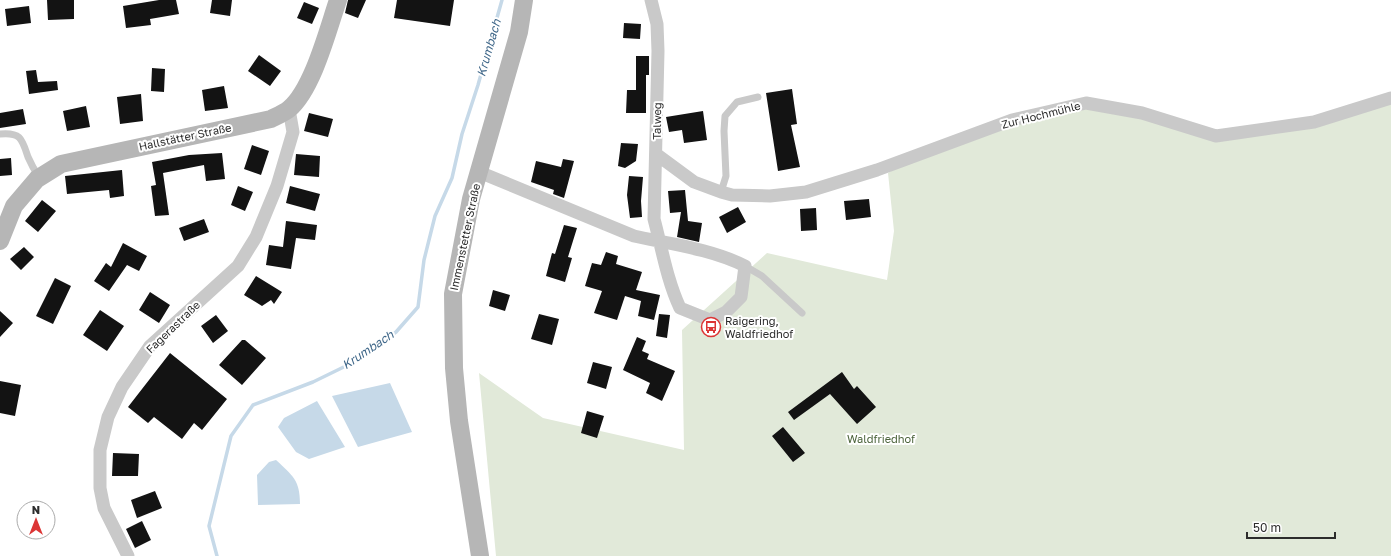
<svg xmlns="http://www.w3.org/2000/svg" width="1391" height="556" font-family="'Golos Text',sans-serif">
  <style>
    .green { fill: #e1e9d9 }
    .water { fill: #c6d9e8 }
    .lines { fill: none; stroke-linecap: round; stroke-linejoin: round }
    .stream { stroke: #c6d9e8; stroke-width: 3.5 }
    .building { fill: #131313 }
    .lane { stroke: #c9c9c9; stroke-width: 7 }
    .street { stroke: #c9c9c9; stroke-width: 13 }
    .secondary { stroke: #b6b6b6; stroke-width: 18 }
    .labels { text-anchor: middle; stroke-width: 4; stroke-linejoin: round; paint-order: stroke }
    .street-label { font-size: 11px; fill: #2c2c2c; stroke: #fff }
    .poi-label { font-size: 11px; fill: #2c2c2c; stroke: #fff; text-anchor: start }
    .park-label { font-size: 11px; fill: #4c643c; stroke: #fff }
    .water-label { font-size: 12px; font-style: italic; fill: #3f6789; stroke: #fff }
  </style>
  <rect width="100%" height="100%" fill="#fff"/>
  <path class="green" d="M 1391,98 L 1391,556 L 496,556 L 479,373 L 543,418 L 684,450 L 682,330 L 767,253 L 887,280 L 894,231 L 888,173 L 917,156 L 1086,103 L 1216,136 L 1314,122 Z"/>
  <path class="water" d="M 390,383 L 412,432 L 358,447 L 332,396 Z
    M 317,401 L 345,447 L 309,459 L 296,452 L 278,427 L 284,418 Z
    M 276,460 C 293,476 300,480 300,504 L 258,505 L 257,475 L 269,462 Z"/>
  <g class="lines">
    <path class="stream" d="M 217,556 L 209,526 L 231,436 L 253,405 L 313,382 L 354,362 L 396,332 L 418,307 L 424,260 L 435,216 L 452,178 L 462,134 L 478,85 L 502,0"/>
  </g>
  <path class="building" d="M 47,0 L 74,0 L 74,19 L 48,20 Z
    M 159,0 L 176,0 L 179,14 L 150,19 L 151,25 L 126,28 L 123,6 Z
    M 212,0 L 232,0 L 230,16 L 210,13 Z
    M 348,0 L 366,0 L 358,18 L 345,13 Z
    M 397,0 L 454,0 L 450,26 L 394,18 Z
    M 304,2 L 319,8 L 312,24 L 297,18 Z
    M 29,6 L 31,23 L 7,26 L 5,9 Z
    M 624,23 L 641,24 L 640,39 L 623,38 Z
    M 259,55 L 281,71 L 270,86 L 248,71 Z
    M 636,56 L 649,56 L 649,75 L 646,75 L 646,113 L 626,113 L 627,90 L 636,90 Z
    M 152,68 L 165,69 L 164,92 L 151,91 Z
    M 36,70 L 38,82 L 57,81 L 58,90 L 29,94 L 26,71 Z
    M 224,86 L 228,108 L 205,111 L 202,90 Z
    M 792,89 L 797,124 L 791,125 L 800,167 L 778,171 L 766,93 Z
    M 141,94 L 143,121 L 120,124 L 117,97 Z
    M 86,106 L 90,127 L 67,131 L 63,111 Z
    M 23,109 L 26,124 L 0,128 L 0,113 Z
    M 703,111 L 707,140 L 684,143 L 682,130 L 669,132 L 666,117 Z
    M 309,113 L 333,119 L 328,137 L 304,131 Z
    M 621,143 L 638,144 L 636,161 L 625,168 L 618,166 Z
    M 252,145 L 269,151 L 261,175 L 244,169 Z
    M 222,153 L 225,179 L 206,181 L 204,165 L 163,173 L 169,215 L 155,216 L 151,186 L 156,185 L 152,162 L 189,155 Z
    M 296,154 L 320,156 L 319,177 L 294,175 Z
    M 11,158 L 12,175 L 0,176 L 0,159 Z
    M 563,159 L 574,161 L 564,198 L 553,194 L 554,190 L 531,182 L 536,161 L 561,167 Z
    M 122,170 L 124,196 L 110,198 L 109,190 L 67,194 L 65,176 Z
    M 629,176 L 643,177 L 641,201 L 642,217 L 630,218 L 627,195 Z
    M 238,186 L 253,192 L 245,211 L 231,205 Z
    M 290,186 L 320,194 L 315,211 L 286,203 Z
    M 685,190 L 688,221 L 702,223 L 699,242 L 677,237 L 681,212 L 670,213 L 668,191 Z
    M 869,199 L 871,217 L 846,220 L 844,201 Z
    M 42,200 L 56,211 L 38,232 L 25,221 Z
    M 738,207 L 746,222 L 727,233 L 719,217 Z
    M 816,208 L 817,230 L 801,231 L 800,209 Z
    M 204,219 L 209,232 L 184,241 L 179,228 Z
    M 286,221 L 317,225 L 315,240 L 296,238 L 291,269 L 266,265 L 269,245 L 283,247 Z
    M 564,225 L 577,228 L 568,257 L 572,258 L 565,282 L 546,276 L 552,253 L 555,254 Z
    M 123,243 L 147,256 L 139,271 L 127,265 L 109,291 L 94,281 L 106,263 L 111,267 Z
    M 24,247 L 34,257 L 21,270 L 10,259 Z
    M 606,252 L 618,256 L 616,264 L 642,272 L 636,290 L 660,295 L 654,320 L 638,316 L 641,301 L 625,296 L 617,320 L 594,313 L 602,291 L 585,286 L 592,263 L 601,265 Z
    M 256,276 L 282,292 L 274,304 L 271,300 L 262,306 L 244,295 Z
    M 55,278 L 71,286 L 53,324 L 36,316 Z
    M 493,290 L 510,295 L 505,311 L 489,306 Z
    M 150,292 L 170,305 L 159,323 L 139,310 Z
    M 100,310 L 124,326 L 107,351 L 83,335 Z
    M 0,311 L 13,323 L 0,337 Z
    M 539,314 L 559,319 L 552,345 L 531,339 Z
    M 659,314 L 670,315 L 667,338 L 656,336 Z
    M 216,315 L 228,331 L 213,343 L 201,326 Z
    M 637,337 L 646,341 L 642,351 L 649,354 L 647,359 L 675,371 L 662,401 L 646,393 L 650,383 L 623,370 Z
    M 242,340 L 245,340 L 266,358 L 242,385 L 219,365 Z
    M 170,353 L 227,399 L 202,430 L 194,423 L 182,439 L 154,417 L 148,423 L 128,407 Z
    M 593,362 L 612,367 L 606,389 L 587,383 Z
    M 842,372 L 854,389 L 857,386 L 876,407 L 857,424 L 830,394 L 794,420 L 788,412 Z
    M 0,381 L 21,385 L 15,416 L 0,413 Z
    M 587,411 L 604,416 L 597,438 L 581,433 Z
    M 783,427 L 805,453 L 793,462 L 772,436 Z
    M 113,453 L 139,454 L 138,476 L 112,476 Z
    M 155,491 L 162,508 L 137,518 L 131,500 Z
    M 142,521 L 151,540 L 135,548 L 126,529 Z"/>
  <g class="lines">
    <path class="lane" d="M 0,134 C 21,132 22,139 28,157 C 31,164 35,171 39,177
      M 721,192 L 726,176 L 724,131 L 725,116 L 737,102 L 758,97
      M 745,266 L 762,276 L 802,313"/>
    <path class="street" d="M 656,154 L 694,182 L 721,192 L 732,195 L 770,196 L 806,192 L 877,170 L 1012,120 L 1086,103 L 1142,113 L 1216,136 L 1314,122 L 1391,98
      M 479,172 L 634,236 C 670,244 711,249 745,266 L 741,297 L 726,312 L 710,320 L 680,308 C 667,280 662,249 654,219 L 658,51 L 657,24 L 651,0
      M 128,556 L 104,508 L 100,488 L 100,450 L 108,417 L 122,387 L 150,346 L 238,266 L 256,237 L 277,186 L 293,132 L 289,109"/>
    <path class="secondary" d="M 0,241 L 14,206 L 37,179 L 61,164 L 271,119 C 277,116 284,113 289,109 C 313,89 328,29 338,0
      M 480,556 L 459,421 L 454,368 L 453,294 L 471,199 L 519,32 L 524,0"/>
  </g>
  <defs>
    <g id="bus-ring" transform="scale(1)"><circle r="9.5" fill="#fff" stroke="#dc3535" stroke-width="1.5"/><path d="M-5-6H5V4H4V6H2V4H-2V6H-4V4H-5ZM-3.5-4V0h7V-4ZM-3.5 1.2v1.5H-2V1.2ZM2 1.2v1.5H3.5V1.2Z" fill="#dc3535"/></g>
  </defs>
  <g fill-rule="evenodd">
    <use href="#bus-ring" x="711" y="327"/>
  </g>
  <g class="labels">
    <g class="street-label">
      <text transform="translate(1041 115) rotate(-14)" y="4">Zur Hochmühle</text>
      <text transform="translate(657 121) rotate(-89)" y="4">Talweg</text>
      <text transform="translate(185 137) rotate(-12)" y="4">Hallstätter Straße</text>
      <text transform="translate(465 237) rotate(-78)" y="4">Immenstetter Straße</text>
      <text transform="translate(173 327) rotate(-44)" y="4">Fagerastraße</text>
    </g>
    <g class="poi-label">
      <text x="725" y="325">Raigering,<tspan x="725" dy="13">Waldfriedhof</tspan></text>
    </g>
    <g class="park-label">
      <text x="881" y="443">Waldfriedhof</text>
    </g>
    <g class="water-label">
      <text transform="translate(489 48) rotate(-74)" y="4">Krumbach</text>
      <text transform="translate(368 350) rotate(-34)" y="4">Krumbach</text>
    </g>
  </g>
  <g transform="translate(36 520)"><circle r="19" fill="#ffffff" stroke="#ababab"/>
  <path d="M0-3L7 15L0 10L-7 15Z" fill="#dc3535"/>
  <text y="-6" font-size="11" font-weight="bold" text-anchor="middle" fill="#2c2c2c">N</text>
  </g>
  <path d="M1247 532v6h88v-6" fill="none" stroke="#2c2c2c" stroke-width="2"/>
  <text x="1253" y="532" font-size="12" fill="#2c2c2c" stroke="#ffffff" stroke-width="3" paint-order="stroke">50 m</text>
</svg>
